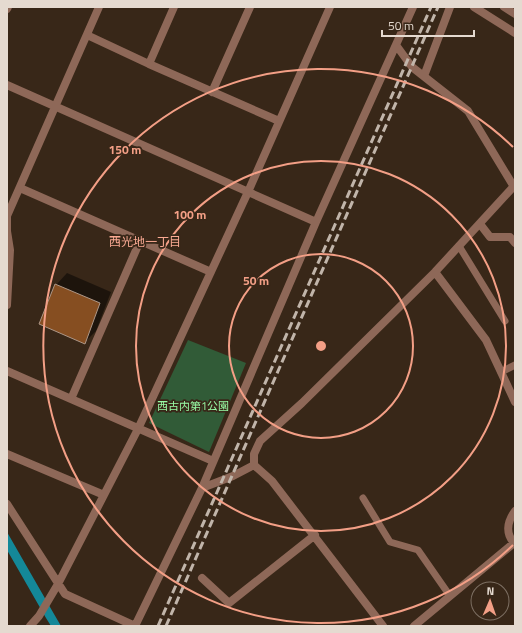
<svg xmlns="http://www.w3.org/2000/svg" width="522" height="633" font-family="'Titillium Web','Noto Sans JP',sans-serif">
  <style>
    .green { fill: #315b37 }
    .water { fill: #148898 }
    .shadow { fill: #0007 }
    .building { fill: #864e21; stroke: #ad9686 }
    .lines { fill: none; stroke-linecap: round; stroke-linejoin: round }
    .service { stroke: #8e6858; stroke-width: 7 }
    .minor { stroke: #8e6858; stroke-width: 8 }
    .tertiary { stroke: #8e6858; stroke-width: 8 }
    .rail { stroke: #c1b5aa; stroke-width: 3; stroke-dasharray: 8 4; stroke-linecap: butt }
    .ring { fill: none; stroke: #f39f86; stroke-width: 2 }
    .labels { text-anchor: middle; stroke-width: 3.5; stroke-linejoin: round; paint-order: stroke }
    .park-label { font-size: 11px; fill: #98fba5; stroke: #382718 }
    .neighbourhood-label { font-size: 12px; fill: #faaa93; stroke: #382718 }
    .centre { fill: #f39f86; stroke: #382718; stroke-width: 2 }
    .ring-label { font-size: 12px; text-anchor: middle; font-weight: bold; fill: #f39f86; stroke: #382718; stroke-width: 3.5; stroke-linejoin: round; paint-order: stroke }
  </style>
  <rect width="100%" height="100%" fill="#382718"/>
  <path class="green" d="M 188,340 L 246,363 L 209,452 L 149,423 Z"/>
  <path class="water" d="M 7,532 L 54,614 L 61,626 L 51,626 L 46,618 L 7,550 Z"/>
  <path class="shadow" d="M 67,273 L 111,292 L 96,331 L 85,342 L 56,285 Z"/>
  <path class="building" d="M 55,284 L 100,303 L 85,344 L 39,324 Z"/>
  <g class="lines">
    <path class="service" d="M 459,246 L 505,321
      M 501,372 L 515,365
      M 363,498 L 390,542 L 418,550 L 450,596"/>
    <path class="minor" d="M 474,7 L 515,33
      M 87,35 L 149,64 L 279,121
      M 396,45 L 412,67 L 468,111 L 514,187
      M 149,64 L 174,7
      M 424,76 L 450,7
      M 7,85 L 316,222
      M 212,92 L 250,7
      M 20,188 L 211,272
      M 480,224 L 490,237 L 510,237 L 515,243
      M 435,272 L 486,340 L 515,402
      M 7,305 L 10,250 L 7,231 L 7,216 L 99,7
      M 7,371 L 213,461
      M 71,399 L 140,241
      M 7,454 L 104,495
      M 254,465 L 254,454 L 260,441 L 302,403 L 435,272 L 515,185
      M 254,465 L 272,481 L 383,626
      M 202,488 L 233,476 L 254,465
      M 7,504 L 65,594 L 135,626
      M 515,511 C 507,522 505,534 515,544
      M 202,578 L 229,603 L 315,535
      M 30,626 L 39,616 L 58,584 L 138,429 L 248,192 L 330,7
      M 135,626 L 202,488 L 316,222 L 413,7
      M 414,626 L 514,543"/>
    <path class="tertiary" d="M 504,7 L 515,14
      M 7,9 L 8,7"/>
    <path class="rail" d="M 158,626 L 431,7
      M 166,626 L 438,7"/>
  </g>
  <g class="ring">
    <circle cx="321" cy="346" r="92"/>
    <circle cx="321" cy="346" r="185"/>
    <path d="M513 545A277 277 0 1 1 513 147"/>
  </g>
  <g class="labels">
    <g class="park-label">
      <text x="193" y="410">西古内第1公園</text>
    </g>
    <g class="neighbourhood-label">
      <text x="145" y="246">西光地一丁目</text>
    </g>
  </g>
  <circle cx="321" cy="346" r="6" class="centre"/>
  <g class="ring-label">
    <text x="125" y="154">150 m</text>
    <text x="190" y="219">100 m</text>
    <text x="256" y="285">50 m</text>
  </g>
  <rect width="522" height="633" fill="none" stroke="#e5dad0" stroke-width="16"/>
  <g transform="translate(490 601) rotate(2)"><circle r="19" fill="#382718" stroke="#7d6f62"/>
  <path d="M0-3L7 15L0 10L-7 15Z" fill="#f39f86"/>
  <text y="-6" font-size="11" font-weight="bold" text-anchor="middle" fill="#e5dad0">N</text>
  </g>
  <path d="M382 30v6h92v-6" fill="none" stroke="#e5dad0" stroke-width="2"/>
  <text x="388" y="30" font-size="12" fill="#e5dad0" stroke="#382718" stroke-width="3" paint-order="stroke">50 m</text>
</svg>
